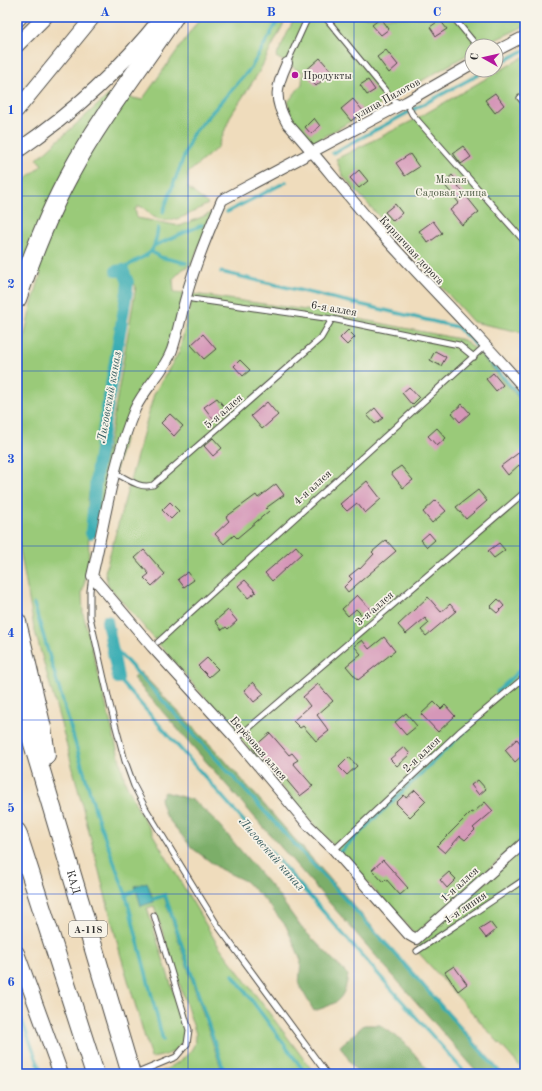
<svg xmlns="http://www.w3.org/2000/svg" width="542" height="1091" font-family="'Old Standard TT',serif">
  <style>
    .green { fill: #9aca79; stroke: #627a52 }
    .forest { fill: #7bae69; stroke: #536c4a }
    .water { fill: #3badb4; stroke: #336c70 }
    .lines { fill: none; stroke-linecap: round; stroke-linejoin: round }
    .stream { stroke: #3badb4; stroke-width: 3.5 }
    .canal { stroke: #3badb4; stroke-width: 12 }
    .building { fill: #d597b8 }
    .lane-casing { stroke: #484641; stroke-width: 7 }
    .street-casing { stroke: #484641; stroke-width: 12 }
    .secondary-casing { stroke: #484641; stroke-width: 16 }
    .highway-casing { stroke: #484641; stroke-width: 20 }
    .lane { stroke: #fff; stroke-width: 5 }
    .street { stroke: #fff; stroke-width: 10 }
    .secondary { stroke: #fff; stroke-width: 14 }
    .highway { stroke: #fff; stroke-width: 18 }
    .grid { fill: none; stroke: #1d4ed8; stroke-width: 1; stroke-opacity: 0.55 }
    .poi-dot { fill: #b5179e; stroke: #f7f3e8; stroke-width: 1.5 }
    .labels { text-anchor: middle; stroke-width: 3.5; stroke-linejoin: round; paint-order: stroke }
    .shield { fill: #f7f3e8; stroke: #686764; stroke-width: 1 }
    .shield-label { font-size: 10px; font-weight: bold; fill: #2b2b2b }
    .poi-label { font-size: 11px; fill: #2b2b2b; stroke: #f7f3e8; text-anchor: start }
    .street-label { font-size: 11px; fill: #2b2b2b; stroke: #f7f3e8 }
    .park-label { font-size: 11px; fill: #4c5b42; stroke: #f7f3e8 }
    .water-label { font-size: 12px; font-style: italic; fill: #31585b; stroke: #f7f3e8 }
    .neatline { fill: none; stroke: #1d4ed8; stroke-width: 1.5 }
    .grid-label { font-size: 13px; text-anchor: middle; font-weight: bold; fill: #1d4ed8 }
  </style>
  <rect width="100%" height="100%" fill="#f7f3e8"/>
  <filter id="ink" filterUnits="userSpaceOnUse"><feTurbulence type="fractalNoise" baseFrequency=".025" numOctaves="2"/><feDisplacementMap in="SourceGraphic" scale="8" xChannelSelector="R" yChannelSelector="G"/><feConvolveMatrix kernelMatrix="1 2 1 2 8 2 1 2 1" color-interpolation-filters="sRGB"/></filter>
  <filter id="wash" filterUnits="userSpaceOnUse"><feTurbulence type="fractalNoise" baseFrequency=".012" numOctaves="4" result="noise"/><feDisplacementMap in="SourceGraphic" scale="16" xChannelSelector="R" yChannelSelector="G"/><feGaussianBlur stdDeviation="0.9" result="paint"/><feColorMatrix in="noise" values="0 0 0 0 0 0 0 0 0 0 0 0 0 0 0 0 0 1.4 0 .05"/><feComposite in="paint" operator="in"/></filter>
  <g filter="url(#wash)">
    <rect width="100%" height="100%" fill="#efdcbc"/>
    <path class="green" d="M 201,17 L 287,17 L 259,72 L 231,115 L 218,147 L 188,173 L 188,188 L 208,204 C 192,212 172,227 154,217 C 148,213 146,208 139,206 L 135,209 L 137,218 L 180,226 L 214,212 L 191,265 L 183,269 L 173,279 L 174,292 L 184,293 L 170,348 L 134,403 L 100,529 L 99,507 L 102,470 L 112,427 L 136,286 L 127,279 L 88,499 L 89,565 L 82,592 L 83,613 L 125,781 L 138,809 L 216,942 L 315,1074 L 226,1074 L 166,895 L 157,899 L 164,897 L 223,1074 L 158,1074 C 173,1065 197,1055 196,1034 L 154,906 L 147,908 L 186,1032 C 180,1052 170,1055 151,1058 L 120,953 L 66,742 L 34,628 L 18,538 L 17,385 L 22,346 L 31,307 L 41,274 L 17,268 L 17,183 L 19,185 L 42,165 L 37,159 L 111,93 L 142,100 Z
      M 295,17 L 525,17 L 525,26 L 482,46 L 472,46 L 472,52 L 313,143 L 291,119 L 288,102 L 302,84 L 303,73 L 276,57 Z
      M 525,56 L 525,333 L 473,322 L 343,176 L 336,159 L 416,119 Z
      M 193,294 L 334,314 L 464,340 L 478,352 L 525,405 L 525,837 L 415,934 L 311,821 L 108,585 L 105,572 L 154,394 L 179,352 Z
      M 525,847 L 525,1072 L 417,951 L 419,942 Z"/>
    <path class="forest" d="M 140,672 L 221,756 L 503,1074 L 479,1074 L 133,678 Z
      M 165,792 L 193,800 L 214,819 L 275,891 L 301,927 L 348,975 C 344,1001 338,1003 314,1011 L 299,985 L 301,960 L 286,926 L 263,898 L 245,881 L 220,869 L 192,848 L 165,815 L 160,799 Z
      M 364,1025 L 380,1025 L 403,1041 L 432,1074 L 358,1074 L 340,1046 Z"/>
    <path class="water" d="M 147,882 L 154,902 L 141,906 L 135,886 Z"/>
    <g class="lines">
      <path class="stream" d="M 496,65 L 525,50
        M 333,153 L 487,70
        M 163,212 L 192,135 L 251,68 L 280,17
        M 227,212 L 286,182
        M 156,245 L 202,225
        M 152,252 L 160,257 L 186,263
        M 123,270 C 145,250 153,264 158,228
        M 221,272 L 457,327 L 477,346
        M 483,354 L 525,402
        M 34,604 L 97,816 L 126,895 L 163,1040
        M 111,644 L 398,957 L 501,1074
        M 118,678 L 466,1074
        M 497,692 L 525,665
        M 339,853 L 471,725
        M 126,895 L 136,890
        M 153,899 L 165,895 L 225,1074
        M 233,975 L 306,1074
        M 17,1007 L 42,1074"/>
      <path class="canal" d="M 91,533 L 97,467 L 127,291 L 128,282 L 123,270 L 116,271
        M 107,621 L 118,678"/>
    </g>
    <g id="blocks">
      <path class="building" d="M 381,18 L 389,29 L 381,35 L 372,25 Z
        M 440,20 L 447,29 L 436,36 L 430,27 Z
        M 386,50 L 398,65 L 389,73 L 377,57 Z
        M 320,58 L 332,72 L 316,86 L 304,72 Z
        M 368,80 L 375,90 L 367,95 L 360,85 Z
        M 495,93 L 504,105 L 495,113 L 485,100 Z
        M 353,99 L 363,111 L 351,121 L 341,109 Z
        M 314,118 L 320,126 L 311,134 L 305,127 Z
        M 463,146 L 471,157 L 461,164 L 453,153 Z
        M 410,154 L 419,167 L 405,176 L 396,163 Z
        M 359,170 L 368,181 L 359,188 L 350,178 Z
        M 452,175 L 460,184 L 458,186 L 479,212 L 462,225 L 450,210 L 459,203 L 443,183 Z
        M 395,204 L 402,213 L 393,221 L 385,212 Z
        M 433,221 L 442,233 L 428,243 L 419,231 Z
        M 348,330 L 355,337 L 347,345 L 340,338 Z
        M 203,334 L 216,349 L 204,359 L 191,345 Z
        M 435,351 L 446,357 L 441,366 L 430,360 Z
        M 240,360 L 250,370 L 243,376 L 234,366 Z
        M 493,373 L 503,385 L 496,391 L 486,379 Z
        M 409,387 L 419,398 L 412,405 L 402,393 Z
        M 217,398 L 226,409 L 213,419 L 204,407 Z
        M 267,402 L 278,415 L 262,429 L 251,416 Z
        M 462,404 L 470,413 L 460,422 L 452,413 Z
        M 375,408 L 383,418 L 375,424 L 367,415 Z
        M 170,414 L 183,426 L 174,436 L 161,423 Z
        M 437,428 L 446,438 L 437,446 L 428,436 Z
        M 213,438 L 222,448 L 213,456 L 204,446 Z
        M 525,448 L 525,473 L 519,465 L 508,475 L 501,466 Z
        M 401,466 L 413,480 L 403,488 L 391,473 Z
        M 367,481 L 381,499 L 365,513 L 357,503 L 347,511 L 340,504 Z
        M 276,484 L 284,495 L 266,508 L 269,511 L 237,538 L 234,535 L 224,544 L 215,534 L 229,521 L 226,517 L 256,495 L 258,498 Z
        M 478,490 L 487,501 L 466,519 L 456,507 Z
        M 436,500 L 446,511 L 432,523 L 423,512 Z
        M 170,502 L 179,511 L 171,519 L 162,510 Z
        M 429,533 L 435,540 L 427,547 L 421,540 Z
        M 386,540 L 396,551 L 348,592 L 344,587 L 352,579 L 349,576 L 359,568 L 360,569 L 374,554 L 372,552 Z
        M 499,543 L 505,550 L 494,558 L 488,551 Z
        M 296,546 L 302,553 L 272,581 L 265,573 Z
        M 144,550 L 165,574 L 152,586 L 144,578 L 149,574 L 135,558 Z
        M 188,572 L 194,580 L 184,587 L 178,579 Z
        M 245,580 L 256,592 L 248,598 L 238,586 Z
        M 357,595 L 372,611 L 364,617 L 356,609 L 348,616 L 342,609 Z
        M 428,597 L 441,612 L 450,604 L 456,611 L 426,636 L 421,630 L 429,623 L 425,618 L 406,634 L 398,625 Z
        M 498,599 L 504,606 L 497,613 L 490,607 Z
        M 228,610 L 237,621 L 228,629 L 226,627 L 222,630 L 215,621 Z
        M 384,637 L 395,651 L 358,680 L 346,666 L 361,654 L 354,646 L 362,640 L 369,649 Z
        M 207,658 L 218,669 L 209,677 L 198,666 Z
        M 253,682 L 264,694 L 254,702 L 244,690 Z
        M 318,684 L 333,701 L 317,715 L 329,731 L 316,741 L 303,726 L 300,728 L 293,721 L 310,706 L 303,697 Z
        M 434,702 L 441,709 L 445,705 L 455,716 L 438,732 L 421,714 Z
        M 406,713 L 417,726 L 406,735 L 395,722 Z
        M 270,733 L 289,755 L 292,753 L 298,760 L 293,763 L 313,786 L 300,796 L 283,776 L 279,780 L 253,748 Z
        M 517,739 L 525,749 L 525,753 L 515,762 L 505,750 Z
        M 404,747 L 410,754 L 397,766 L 390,759 Z
        M 349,757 L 357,766 L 347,775 L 339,767 Z
        M 478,780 L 486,789 L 479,795 L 471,785 Z
        M 415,790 L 426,801 L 410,817 L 396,803 L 404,795 L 406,798 Z
        M 485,802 L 493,811 L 473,828 L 475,830 L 465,840 L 460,836 L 445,853 L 437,846 L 471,812 L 473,813 Z
        M 383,860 L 408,888 L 400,895 L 386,879 L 383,882 L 372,870 Z
        M 449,872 L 456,879 L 447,888 L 440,880 Z
        M 490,922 L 496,930 L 486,938 L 479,929 Z
        M 454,966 L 467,984 L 458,991 L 445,972 Z"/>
    </g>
  </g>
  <g filter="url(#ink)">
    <use href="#blocks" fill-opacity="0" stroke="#484641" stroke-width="1"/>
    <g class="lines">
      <g class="lane-casing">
        <path id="lane" d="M 325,17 L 393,100 L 401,104
          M 453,17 L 477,46
          M 287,63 L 308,17
          M 520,98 L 525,104
          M 406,102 L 412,114 L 525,242
          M 192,299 L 332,319 L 459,345 L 474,357
          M 115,473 C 128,479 139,489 153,485 L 321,338 L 332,319
          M 92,576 L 90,591 L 90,617 L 110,705 L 125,761 L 134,786 L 146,809 L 218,926 L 327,1074
          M 158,642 L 486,345
          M 236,739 L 525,492
          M 334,850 L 459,732 L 525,677
          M 417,951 L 525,879
          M 135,1074 L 176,1057 L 187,1044 L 189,1030 L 154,915"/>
      </g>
      <g class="street-casing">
        <path id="street" d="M 496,51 L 525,36
          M 287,63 C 276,87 273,99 287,123 C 316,155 342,189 371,222 C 421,279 476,332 525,389
          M 472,64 L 406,102 L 222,200 C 208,232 195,264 186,297 C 181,314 178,333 172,350 C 164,372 145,387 135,409 C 113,461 105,521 92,576 L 152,647 L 236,739 L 308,825 L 334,850 L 409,935 L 416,939 L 525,842"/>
      </g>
      <g class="secondary-casing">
        <path id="secondary" d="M 17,20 L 20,17
          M 17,45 L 45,17
          M 17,110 L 93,17
          M 17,151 C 71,114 122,68 162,17
          M 17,953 L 61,1074"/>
      </g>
      <g class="highway-casing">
        <g id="highway">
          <path d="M 17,299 C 32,256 48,214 70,174 C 100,118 139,69 174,17"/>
          <path d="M 17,622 L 42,728 L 46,755"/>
          <path id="s1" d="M 17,690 L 131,1074"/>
          <path d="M 17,832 L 95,1074"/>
        </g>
      </g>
      <use href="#lane" class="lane"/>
      <use href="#street" class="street"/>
      <use href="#secondary" class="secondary"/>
      <use href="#highway" class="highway"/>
    </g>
  </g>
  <path class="grid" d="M 188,17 L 188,1074M 354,17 L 354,1074M 17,196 L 525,196M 17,371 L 525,371M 17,546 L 525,546M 17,720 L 525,720M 17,894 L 525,894"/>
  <circle class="poi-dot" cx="295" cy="75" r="4"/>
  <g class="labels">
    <rect class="shield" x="69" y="921" width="38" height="16" rx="3"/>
    <g class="shield-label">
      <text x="88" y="933">А-118</text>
    </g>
    <g class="poi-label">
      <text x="303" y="79">Продукты</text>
    </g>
    <g class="street-label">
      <text transform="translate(387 98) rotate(-29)" y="4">улица Пилотов</text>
      <text transform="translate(412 250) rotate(47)" y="4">Кирпичная дорога</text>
      <text transform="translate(334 308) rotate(10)" y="4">6-я аллея</text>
      <text transform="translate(223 411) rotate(-41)" y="4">5-я аллея</text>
      <text transform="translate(312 487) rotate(-42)" y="4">4-я аллея</text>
      <text transform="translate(374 608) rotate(-41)" y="4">3-я аллея</text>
      <text transform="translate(259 748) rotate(49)" y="4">Берёзовая аллея</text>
      <text transform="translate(421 754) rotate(-43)" y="4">2-я аллея</text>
      <text dy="4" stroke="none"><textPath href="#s1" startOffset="200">КАД</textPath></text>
      <text transform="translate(459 884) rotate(-42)" y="4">1-я аллея</text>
      <text transform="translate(465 907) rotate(-34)" y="4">1-я линия</text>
    </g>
    <g class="park-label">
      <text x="451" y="183">Малая<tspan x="451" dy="13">Садовая улица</tspan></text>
    </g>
    <g class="water-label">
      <text transform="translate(109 397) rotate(-80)" y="4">Лиговский канал</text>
      <text transform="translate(272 854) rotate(49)" y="4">Лиговский канал</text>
    </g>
  </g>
  <rect width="542" height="1091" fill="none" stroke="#f7f3e8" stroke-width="44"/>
  <g transform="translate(484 58) rotate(278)"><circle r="19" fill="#f7f3e8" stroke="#a5a39c"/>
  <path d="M0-3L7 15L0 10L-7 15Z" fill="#b5179e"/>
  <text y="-6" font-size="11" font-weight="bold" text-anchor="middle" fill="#2b2b2b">С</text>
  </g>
  <rect x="22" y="22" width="498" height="1047" class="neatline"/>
  <g class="grid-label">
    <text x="105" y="16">A</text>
    <text x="271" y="16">B</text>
    <text x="437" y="16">C</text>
    <text x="11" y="114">1</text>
    <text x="11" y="288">2</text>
    <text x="11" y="463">3</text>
    <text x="11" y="637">4</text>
    <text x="11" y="812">5</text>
    <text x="11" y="986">6</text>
  </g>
</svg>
